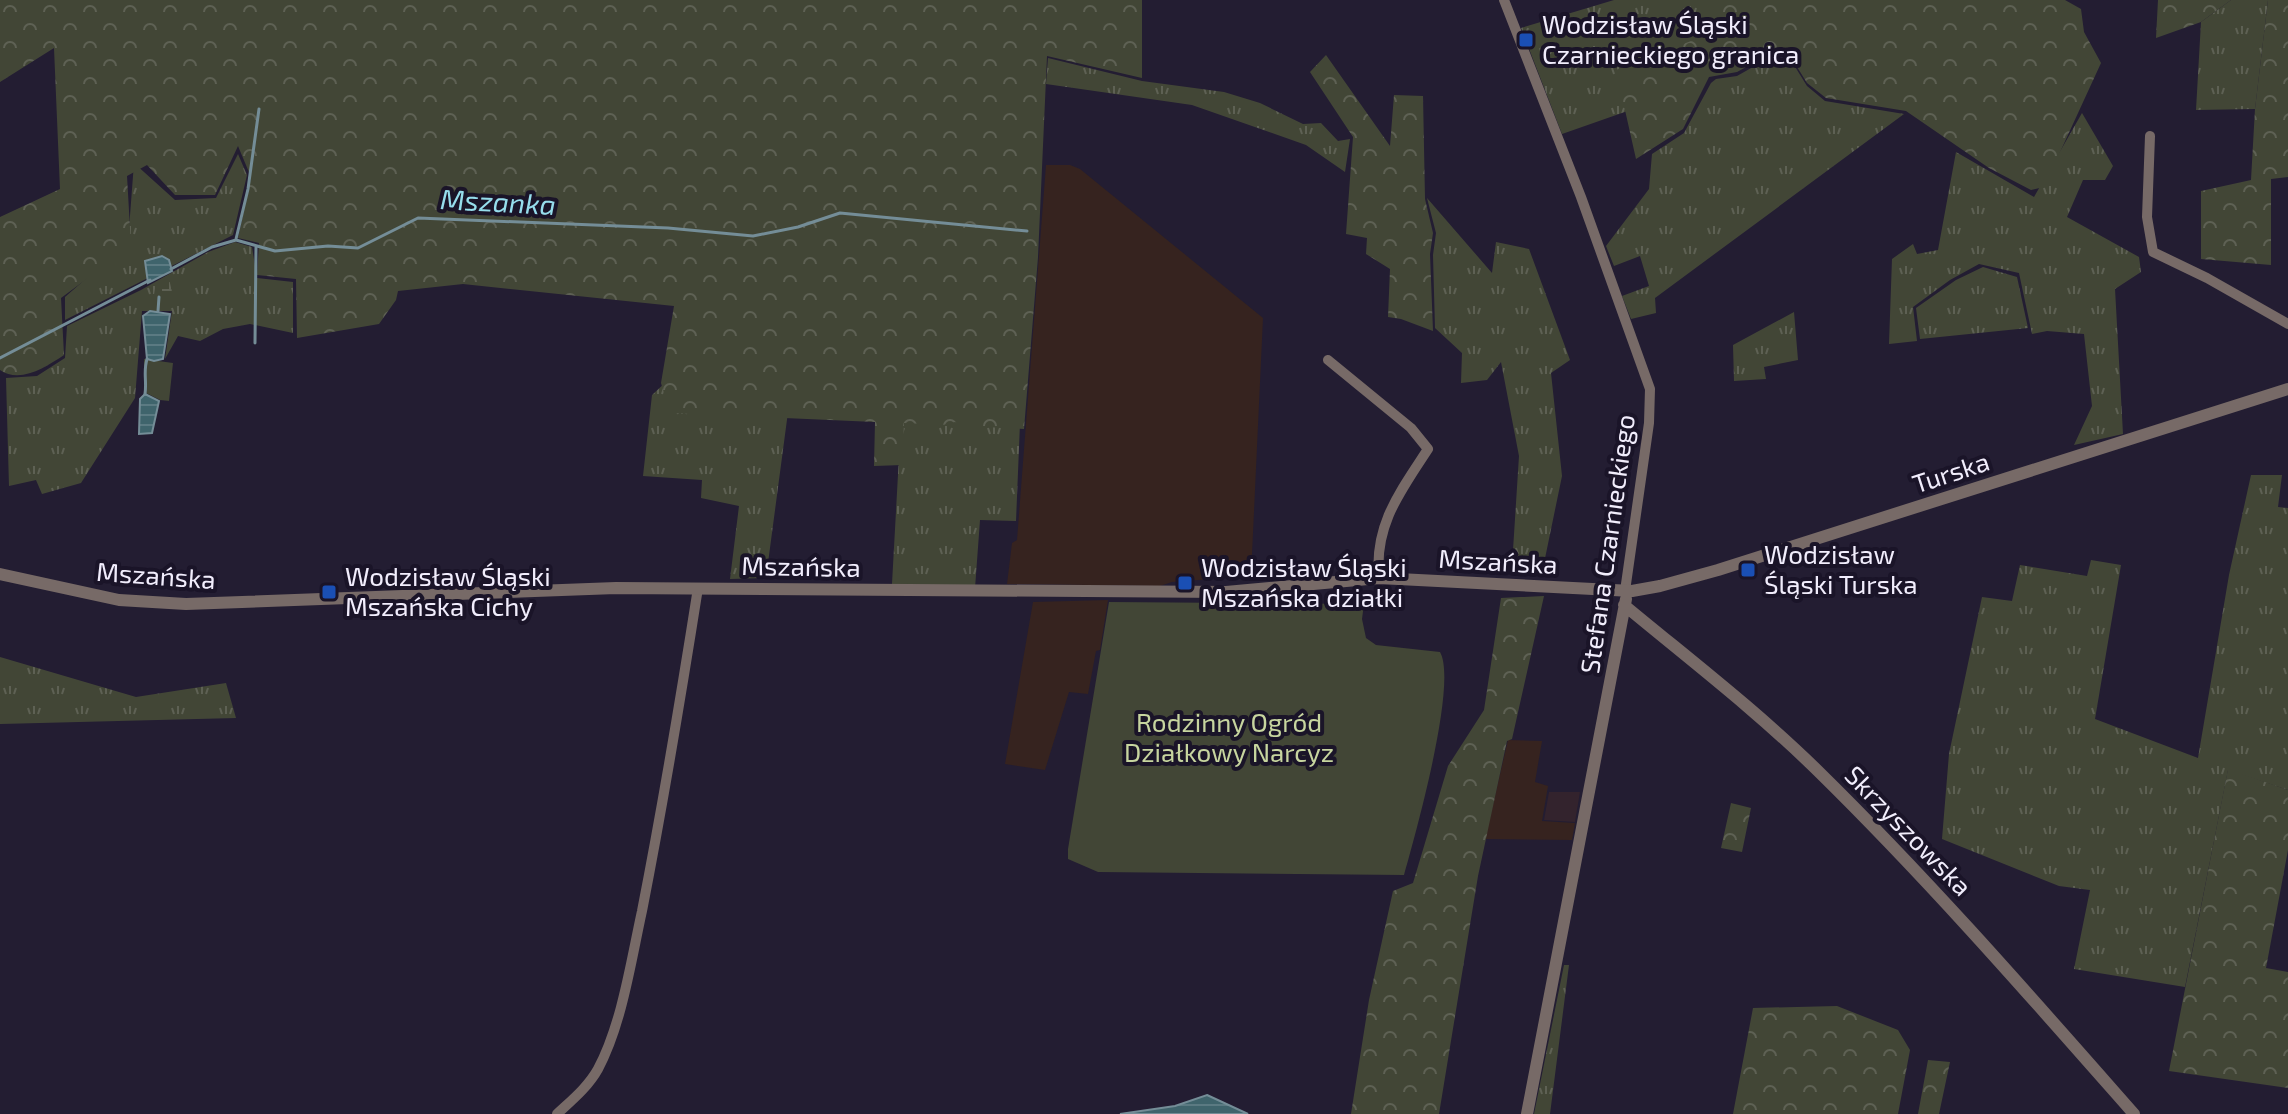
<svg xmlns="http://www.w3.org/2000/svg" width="2288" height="1114" font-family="'Exo 2',sans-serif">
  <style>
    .commercial { fill: #33232d }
    .industrial { fill: #36231f }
    .grass { fill: url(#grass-tufts) }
    .forest { fill: url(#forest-crowns) }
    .wetland { fill: url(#wetland-marsh) }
    .garden { fill: #424636 }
    .water { fill: url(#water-rules); stroke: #748d97; stroke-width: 2 }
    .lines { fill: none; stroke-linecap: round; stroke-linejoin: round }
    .stream { stroke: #748d97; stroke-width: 3 }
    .minor { stroke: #776a67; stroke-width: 10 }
    .tertiary { stroke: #776a67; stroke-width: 12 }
    .transit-dot { fill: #1a4fb4; stroke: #1a1428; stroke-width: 3 }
    .labels { text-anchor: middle; stroke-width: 8; stroke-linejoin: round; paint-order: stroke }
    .poi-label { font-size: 26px; fill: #f1edfc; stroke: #1a1428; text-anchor: start }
    .street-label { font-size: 26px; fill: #f1edfc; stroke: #1a1428 }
    .park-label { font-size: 26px; fill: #c7d59f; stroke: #1a1428 }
    .water-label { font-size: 28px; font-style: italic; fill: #96ddec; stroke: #1a1428 }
  </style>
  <defs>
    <pattern id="grass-tufts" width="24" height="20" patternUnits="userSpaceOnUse" patternTransform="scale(2)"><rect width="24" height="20" fill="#424636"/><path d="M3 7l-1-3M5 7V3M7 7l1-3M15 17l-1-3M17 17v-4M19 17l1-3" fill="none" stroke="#5e6154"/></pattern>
    <pattern id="forest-crowns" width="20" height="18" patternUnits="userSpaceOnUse" patternTransform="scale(2)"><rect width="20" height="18" fill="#424636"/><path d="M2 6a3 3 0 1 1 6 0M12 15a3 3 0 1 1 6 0" fill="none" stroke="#5e6154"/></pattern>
    <pattern id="wetland-marsh" width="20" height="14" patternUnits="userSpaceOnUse" patternTransform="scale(2)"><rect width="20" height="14" fill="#424636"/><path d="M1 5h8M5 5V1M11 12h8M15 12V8" fill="none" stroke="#5e6154"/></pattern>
    <pattern id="water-rules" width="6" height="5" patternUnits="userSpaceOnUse" patternTransform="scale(2)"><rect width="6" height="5" fill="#3f646c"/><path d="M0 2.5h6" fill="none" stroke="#5b7a82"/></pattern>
  </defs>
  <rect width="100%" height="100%" fill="#231d32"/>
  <path class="commercial" d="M 1549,792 L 1580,792 L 1575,822 L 1544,820 Z"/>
  <path class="industrial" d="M 1046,165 L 1070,165 L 1080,169 L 1263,318 L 1251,576 L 1172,582 L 1160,586 L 1007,584 L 1012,543 L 1017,540 Z
    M 1108,600 L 1100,650 L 1096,651 L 1088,694 L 1069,692 L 1045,770 L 1005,764 L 1033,602 Z
    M 1508,740 L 1542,741 L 1535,782 L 1548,786 L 1542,821 L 1575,823 L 1572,840 L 1485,839 Z"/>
  <path class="grass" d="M 1614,0 L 1718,0 L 1726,8 L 1639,107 L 1562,134 L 1521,28 Z
    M 2231,0 L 2268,0 L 2255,109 L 2196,110 L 2201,22 Z
    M 1789,57 L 1807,86 L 1825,101 L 1904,114 L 1655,298 L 1656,313 L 1631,319 L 1622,296 L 1649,286 L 1640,256 L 1614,266 L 1606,246 L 1649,189 L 1652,154 L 1684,133 L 1711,83 L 1716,79 L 1737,76 L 1760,63 Z
    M 1048,58 L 1142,81 L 1224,92 L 1260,103 L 1303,124 L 1321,123 L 1338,141 L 1350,139 L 1345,172 L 1306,145 L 1192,105 L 1046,84 Z
    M 2082,113 L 2113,166 L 2105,180 L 2083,180 L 2067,217 L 2139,257 L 2141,272 L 2115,289 L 2123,434 L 2074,445 L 2092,406 L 2084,334 L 2047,331 L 2032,334 L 2019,273 L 1979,264 L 1950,280 L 1913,307 L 1917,341 L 1889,344 L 1892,259 L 1913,244 L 1917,254 L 1938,250 L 1956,152 L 2034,197 Z
    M 238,154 L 247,175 L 233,235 L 65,320 L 65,297 L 128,242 L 134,163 L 175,200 L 216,198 Z
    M 1427,198 L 1492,273 L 1496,242 L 1529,249 L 1570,360 L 1551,373 L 1562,476 L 1543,568 L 1512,566 L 1519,456 L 1501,362 L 1487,380 L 1461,383 L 1462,353 L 1435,328 L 1433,255 L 1436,233 Z
    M 235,242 L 252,247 L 257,278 L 293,282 L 293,333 L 250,324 L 223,329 L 200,341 L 178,336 L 165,359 L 172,311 L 142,311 L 135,398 L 81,483 L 42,494 L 36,480 L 9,486 L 6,378 L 37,376 L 65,358 L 67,326 L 141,290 L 208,252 Z
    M 1983,267 L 2017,277 L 2028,328 L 1920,339 L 1916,308 L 1956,280 Z
    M 1794,312 L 1798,360 L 1764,367 L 1766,379 L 1734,381 L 1733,345 Z
    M 666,382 L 788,412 L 766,578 L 730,579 L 739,506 L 701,498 L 702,480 L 643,476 L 652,395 Z
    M 901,420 L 1020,423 L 1016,521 L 980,520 L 975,588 L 892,584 Z
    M 2251,475 L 2282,475 L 2278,507 L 2288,508 L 2288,790 L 2228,770 L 2185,987 L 2074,969 L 2090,890 L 2059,886 L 1942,839 L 1949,754 L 1982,597 L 2012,601 L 2020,565 L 2087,576 L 2091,560 L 2121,565 L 2095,719 L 2198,758 L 2229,575 Z
    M 0,657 L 136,697 L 226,683 L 236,718 L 0,724 Z
    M 1564,965 L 1569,965 L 1550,1114 L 1534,1114 Z"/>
  <path class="forest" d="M 0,0 L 1142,0 L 1142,78 L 1047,56 L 1038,257 L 1024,429 L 985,427 L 975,429 L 955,422 L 943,425 L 904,423 L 902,465 L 874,466 L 875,422 L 670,413 L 661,383 L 674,306 L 463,284 L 398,291 L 396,300 L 379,324 L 297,338 L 296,279 L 257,275 L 259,243 L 238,238 L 251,177 L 238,146 L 215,195 L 175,195 L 147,165 L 127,176 L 131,246 L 61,298 L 64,355 C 46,367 20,384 0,370 L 0,217 L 60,189 L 54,48 L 0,82 Z
    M 1712,0 L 2065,0 L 2081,9 L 2084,32 L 2101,63 L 2044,187 L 2031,190 L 1989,168 L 1906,111 L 1826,98 L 1807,83 L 1789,54 L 1757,61 L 1737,72 L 1709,77 L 1683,129 L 1636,159 L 1616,70 L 1691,41 L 1719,6 Z
    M 2158,0 L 2231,0 L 2201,22 L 2156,38 Z
    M 2268,0 L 2288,0 L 2288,177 L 2271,179 L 2271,265 L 2201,259 L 2201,191 L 2251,180 L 2255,109 Z
    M 1326,55 L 1390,146 L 1394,95 L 1423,96 L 1425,199 L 1433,233 L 1430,254 L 1433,331 L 1401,319 L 1388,317 L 1390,269 L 1366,254 L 1367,238 L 1346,234 L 1353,137 L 1310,72 Z
    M 1544,596 L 1512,739 L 1507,741 L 1478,876 L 1439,1114 L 1351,1114 L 1369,1000 L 1393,891 L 1413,883 L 1448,766 L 1484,710 L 1501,598 Z
    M 2228,769 L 2288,790 L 2288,850 L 2266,968 L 2288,972 L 2288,1088 L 2169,1071 Z
    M 1731,803 L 1751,808 L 1742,852 L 1721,848 Z
    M 1837,1006 L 1898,1030 L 1910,1050 L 1898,1114 L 1733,1114 L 1753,1008 Z
    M 1928,1060 L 1950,1062 L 1939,1114 L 1918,1114 Z"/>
  <path class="wetland" d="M 165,278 L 169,279 L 173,296 L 163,299 L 154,295 L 156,282 Z"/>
  <path class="garden" d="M 144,359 L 173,363 L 169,401 L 160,400 L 146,393 L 147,387 L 144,385 Z
    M 1109,602 L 1364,604 L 1362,619 L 1366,638 L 1376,645 L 1440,652 C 1458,683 1415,836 1404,875 L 1098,872 L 1068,859 L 1068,849 Z"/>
  <path class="water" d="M 162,256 L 169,260 L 172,271 L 148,283 L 145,261 Z
    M 150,311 L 170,314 L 163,359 L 154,361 L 147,359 L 143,316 Z
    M 145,394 L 159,401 L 152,433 L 139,434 L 140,399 Z
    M 1207,1095 L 1248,1114 L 1120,1114 L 1175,1106 Z"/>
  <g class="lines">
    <path class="stream" d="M 236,239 L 248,189 L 259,109
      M 171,269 L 212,247 L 236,240 L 275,251 L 328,246 L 358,248 L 418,218 L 668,228 L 753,236 L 798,227 L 840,213 L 1027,231
      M 158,311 L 159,297
      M 255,343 L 256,247
      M 0,358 L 150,280
      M 145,394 C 147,381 143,372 147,359"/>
    <path class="minor" d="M 1504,0 L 1581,197 L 1650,389 L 1649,423 L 1625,591
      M 2150,136 L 2147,217 L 2153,252 L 2207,278 L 2288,324
      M 1328,360 L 1411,428 L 1428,449 C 1400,492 1374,525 1379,578
      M 557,1114 C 572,1100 588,1087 598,1069 C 622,1024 631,961 642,911 C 663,804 681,696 698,588"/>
    <path class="tertiary" d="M 0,574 L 119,600 L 186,604 L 616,588 L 1226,592 L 1379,578 L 1632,591 L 1660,586 L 1718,570 L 2288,389
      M 1624,605 C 1689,659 1757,711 1818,771 C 1929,880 2031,997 2134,1114
      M 1527,1114 L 1626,599"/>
  </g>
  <g class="transit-dot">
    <rect x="1518" y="32" width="16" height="16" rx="4"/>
    <rect x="1740" y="562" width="16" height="16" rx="4"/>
    <rect x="1177" y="575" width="16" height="16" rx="4"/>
    <rect x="321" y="584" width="16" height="16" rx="4"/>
  </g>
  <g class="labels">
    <g class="poi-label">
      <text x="1542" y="34">Wodzisław Śląski<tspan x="1542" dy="30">Czarnieckiego granica</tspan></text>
      <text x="1764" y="564">Wodzisław<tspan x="1764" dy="30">Śląski Turska</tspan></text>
      <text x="1201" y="577">Wodzisław Śląski<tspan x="1201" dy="30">Mszańska działki</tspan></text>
      <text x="345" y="586">Wodzisław Śląski<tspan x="345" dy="30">Mszańska Cichy</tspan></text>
    </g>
    <g class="street-label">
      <text transform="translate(1951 473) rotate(-18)" y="9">Turska</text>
      <text transform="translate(1608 544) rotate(-82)" y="9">Stefana Czarnieckiego</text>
      <text transform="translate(1498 562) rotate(3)" y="9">Mszańska</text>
      <text transform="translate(801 567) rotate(1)" y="9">Mszańska</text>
      <text transform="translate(156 576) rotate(4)" y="9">Mszańska</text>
      <text transform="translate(1908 831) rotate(46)" y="9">Skrzyszowska</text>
    </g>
    <g class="park-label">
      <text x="1229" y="732">Rodzinny Ogród<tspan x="1229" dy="30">Działkowy Narcyz</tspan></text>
    </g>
    <g class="water-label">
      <text transform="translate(498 202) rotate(3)" y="10">Mszanka</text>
    </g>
  </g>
</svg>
